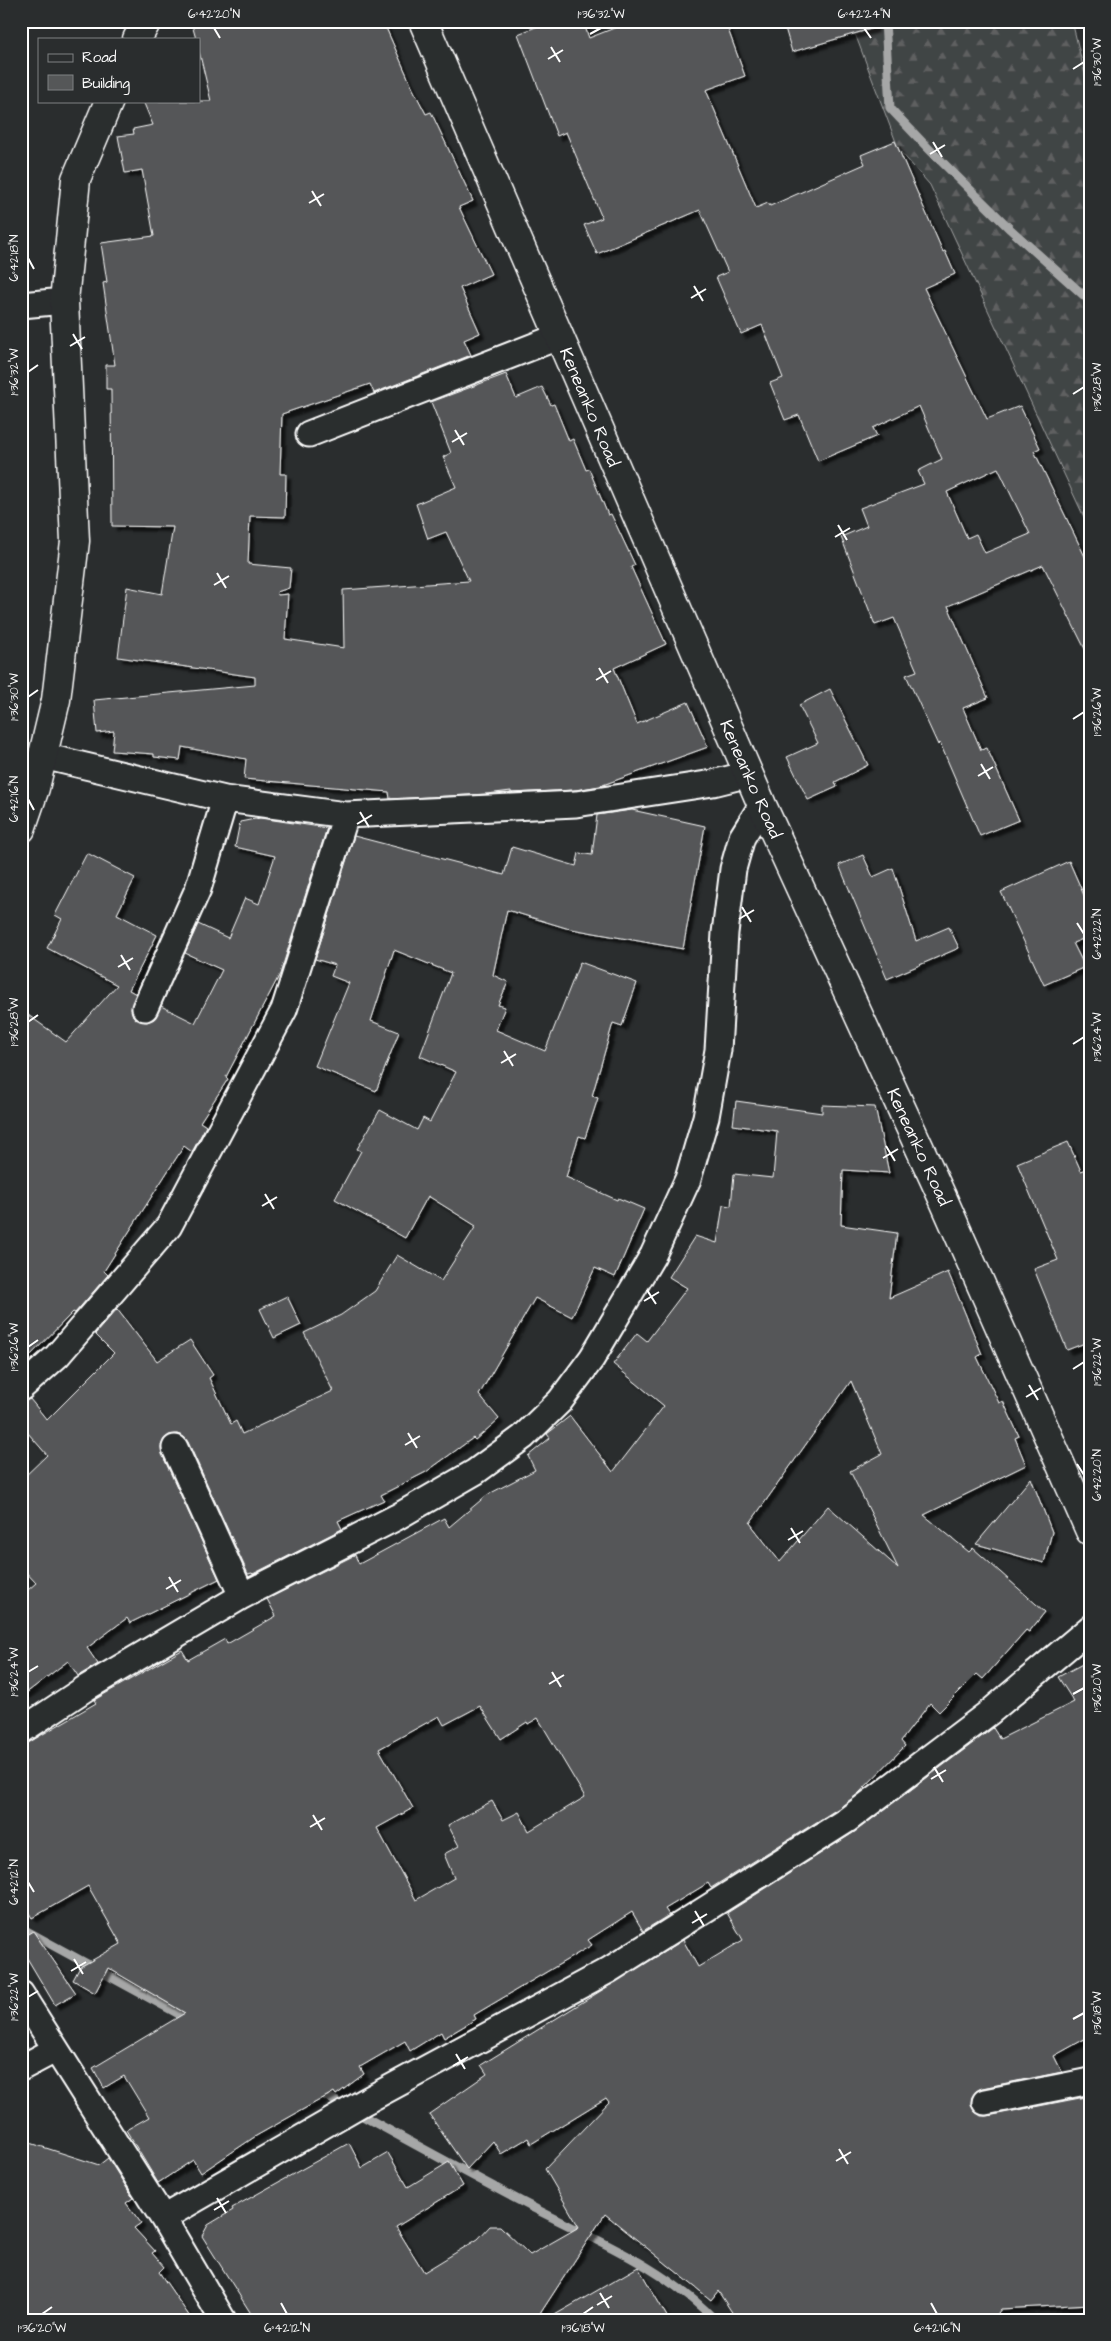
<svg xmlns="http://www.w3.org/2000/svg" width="1111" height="2341" font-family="'Architects Daughter',sans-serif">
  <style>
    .forest { fill: url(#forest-firs); stroke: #a0a2a2 }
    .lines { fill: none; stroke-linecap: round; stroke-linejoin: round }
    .stream { stroke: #a6a7a7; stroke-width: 9 }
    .building { fill: #555758; stroke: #fff; fill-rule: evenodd; filter: url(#shadow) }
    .street-casing { stroke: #fff; stroke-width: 29 }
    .secondary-casing { stroke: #fff; stroke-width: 31 }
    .street { stroke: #2a2d2e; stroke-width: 25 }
    .secondary { stroke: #2a2d2e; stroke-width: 28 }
    .ticks { fill: none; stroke: #fff; stroke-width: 2 }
    .labels { text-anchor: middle; stroke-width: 4; stroke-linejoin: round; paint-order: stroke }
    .street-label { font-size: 18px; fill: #fff; stroke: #2a2d2e }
    .neatline { fill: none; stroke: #fff; stroke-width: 2 }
    .ticks-label { font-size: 12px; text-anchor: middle; fill: #fff }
  </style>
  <defs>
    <pattern id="forest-firs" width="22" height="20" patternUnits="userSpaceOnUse" patternTransform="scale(1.25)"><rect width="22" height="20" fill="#414445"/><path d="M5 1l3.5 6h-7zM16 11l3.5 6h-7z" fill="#5e6061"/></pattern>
    <filter id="shadow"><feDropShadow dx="4.5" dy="4.5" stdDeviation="1" flood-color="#0009"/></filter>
  </defs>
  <rect width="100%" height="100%" fill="#2a2d2e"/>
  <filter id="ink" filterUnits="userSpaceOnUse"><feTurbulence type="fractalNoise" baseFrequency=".02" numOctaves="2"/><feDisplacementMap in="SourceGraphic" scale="10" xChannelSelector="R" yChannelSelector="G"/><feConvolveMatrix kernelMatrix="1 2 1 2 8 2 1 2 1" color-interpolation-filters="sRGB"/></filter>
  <g filter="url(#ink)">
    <path class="forest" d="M 854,21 L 1072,21 L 1087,83 L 1090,85 L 1090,530 L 930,185 L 899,150 L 854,31 Z"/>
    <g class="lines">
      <path class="stream" d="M 885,21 L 890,108 L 926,146 L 1010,229 L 1090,301
        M 21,1928 L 190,2020
        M 317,2091 C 387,2129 457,2168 528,2205 C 593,2239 663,2266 715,2320"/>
    </g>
    <path class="building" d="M 191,21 L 383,21 L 413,89 L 426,114 L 431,112 L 473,201 L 459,207 L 491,274 L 460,288 L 480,333 L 464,340 L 471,355 L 374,393 L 370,384 L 282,414 L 280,474 L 286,474 L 285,517 L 250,516 L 248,564 L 291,568 L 289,588 L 277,592 L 278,595 L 288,594 L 285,639 L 344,648 L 343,590 L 469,581 L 446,532 L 428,539 L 416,504 L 456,487 L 443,457 L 451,453 L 431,402 L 506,374 L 516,398 L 542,387 L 551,405 L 554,404 L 569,441 L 573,439 L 586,470 L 589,469 L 608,515 L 611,514 L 635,565 L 631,567 L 666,644 L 614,668 L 637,724 L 688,702 L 708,747 L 600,786 L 575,790 L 511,793 L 511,791 L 487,794 L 390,799 L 389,792 L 244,779 L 246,759 L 182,747 L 180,760 L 154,757 L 154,754 L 112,751 L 114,731 L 97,733 L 94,700 L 255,685 L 255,677 L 118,657 L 127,587 L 162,594 L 173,527 L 112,526 L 111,389 L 106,389 L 106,365 L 115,365 L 103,283 L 107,282 L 101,243 L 154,236 L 142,170 L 125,173 L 118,136 L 134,134 L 133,129 L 153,125 L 143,101 L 211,101 L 199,51 L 199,39 L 196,39 Z
      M 551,21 L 583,21 L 589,38 L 632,21 L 725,21 L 745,76 L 706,90 L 756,208 L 768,203 L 770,206 L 865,164 L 861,155 L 895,141 L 943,252 L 945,251 L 955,274 L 924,288 L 987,419 L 1020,406 L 1040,448 L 1034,451 L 1090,567 L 1090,659 L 1043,565 L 948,606 L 988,698 L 963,708 L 981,750 L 987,748 L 1019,820 L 980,836 L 940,743 L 938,745 L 906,675 L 917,671 L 894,618 L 875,625 L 841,537 L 867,526 L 860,508 L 924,484 L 918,471 L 942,459 L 919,406 L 873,428 L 877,436 L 818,461 L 799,415 L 785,420 L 770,383 L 783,378 L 762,325 L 741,334 L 716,277 L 728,272 L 700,210 L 597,254 L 584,225 L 602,218 L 566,132 L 557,136 L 518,34 ZM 998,468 L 1030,534 L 985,553 L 976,534 L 967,538 L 947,492 Z
      M 783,21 L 873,21 L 874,28 L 792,52 Z
      M 830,689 L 868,765 L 835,782 L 837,787 L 808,800 L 787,757 L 818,743 L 799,705 Z
      M 632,810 L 705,826 L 683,949 L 566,928 L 507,910 L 493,975 L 508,982 L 498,1005 L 505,1007 L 496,1030 L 545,1051 L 580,962 L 637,983 L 622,1026 L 613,1023 L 592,1096 L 598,1098 L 585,1138 L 579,1136 L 566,1177 L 617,1200 L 618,1198 L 644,1209 L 615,1277 L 595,1268 L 572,1317 L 535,1298 L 479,1395 L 499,1419 L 475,1440 L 473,1438 L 426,1472 L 381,1495 L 384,1500 L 338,1521 L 342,1529 L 253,1574 L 252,1573 L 248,1574 L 188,1442 L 184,1437 L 177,1434 L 169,1435 L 164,1439 L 161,1446 L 162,1454 L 219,1579 L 130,1623 L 127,1618 L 87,1648 L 98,1664 L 78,1676 L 68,1661 L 21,1697 L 21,1596 L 36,1583 L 21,1567 L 21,1480 L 47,1455 L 21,1425 L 21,1402 L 30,1399 L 47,1420 L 114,1353 L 95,1334 L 117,1309 L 157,1361 L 190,1340 L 213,1375 L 209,1378 L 231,1424 L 236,1421 L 242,1434 L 333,1391 L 304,1333 L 341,1315 L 375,1291 L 397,1255 L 441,1281 L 476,1226 L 428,1196 L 405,1238 L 335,1199 L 361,1151 L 357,1149 L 380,1110 L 417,1130 L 423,1118 L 430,1122 L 456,1072 L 420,1056 L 451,973 L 394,950 L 371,1021 L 399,1032 L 376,1091 L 315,1066 L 349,983 L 331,976 L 335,965 L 315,959 L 354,836 L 504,875 L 512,847 L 576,866 L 579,853 L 592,855 L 597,815 Z
      M 260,818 L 327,828 L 280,974 L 226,1077 L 228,1079 L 200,1122 L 206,1126 L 192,1152 L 184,1146 L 104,1271 L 108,1275 L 75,1313 L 73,1312 L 21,1365 L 21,1010 L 66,1042 L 117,985 L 47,948 L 62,919 L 55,915 L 87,853 L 135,878 L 117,914 L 157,935 L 129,990 L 136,994 L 131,1009 L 133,1016 L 140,1021 L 147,1022 L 154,1019 L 161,1006 L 195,1023 L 222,970 L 185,953 L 198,924 L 228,938 L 245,898 L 259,904 L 275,856 L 235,847 L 240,822 Z
      M 863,855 L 873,877 L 893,868 L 916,941 L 949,927 L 959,948 L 887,979 L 839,865 Z
      M 1069,861 L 1090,909 L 1090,936 L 1073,943 L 1085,967 L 1044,985 L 1001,892 Z
      M 736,1101 L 822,1113 L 822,1105 L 875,1107 L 889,1173 L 843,1170 L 841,1225 L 897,1233 L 889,1298 L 948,1272 L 982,1354 L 977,1357 L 999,1403 L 1003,1401 L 1019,1436 L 1015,1438 L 1026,1465 L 924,1515 L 969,1552 L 973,1548 L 1045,1612 L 1029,1632 L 1026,1630 L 983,1679 L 977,1674 L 939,1712 L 930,1703 L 901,1741 L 905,1746 L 858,1794 L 839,1808 L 711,1888 L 708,1883 L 665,1909 L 669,1915 L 643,1931 L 632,1912 L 588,1940 L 592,1945 L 474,2015 L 476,2019 L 444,2038 L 441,2032 L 410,2051 L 405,2041 L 360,2067 L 364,2074 L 336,2095 L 334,2092 L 256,2136 L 201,2173 L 193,2160 L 158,2183 L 126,2130 L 149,2117 L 124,2076 L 104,2088 L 93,2068 L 185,2013 L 108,1968 L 95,1993 L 73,1980 L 80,1967 L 121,1944 L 88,1886 L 32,1918 L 21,1900 L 21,1747 L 96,1703 L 94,1700 L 182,1650 L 188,1660 L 225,1639 L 227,1644 L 276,1616 L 267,1599 L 355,1555 L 359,1564 L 444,1518 L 449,1527 L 487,1495 L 535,1470 L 528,1456 L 550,1438 L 547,1434 L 570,1416 L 613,1472 L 664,1406 L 613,1364 L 637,1333 L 647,1341 L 687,1288 L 669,1277 L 695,1236 L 717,1243 L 723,1205 L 731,1206 L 734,1174 L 773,1178 L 777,1131 L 733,1125 ZM 851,1381 L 882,1454 L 850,1471 L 898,1568 L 828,1506 L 780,1562 L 750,1523 ZM 480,1706 L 501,1739 L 527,1722 L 528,1724 L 538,1718 L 585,1797 L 529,1831 L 519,1812 L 503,1820 L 492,1801 L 448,1825 L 459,1846 L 444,1854 L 454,1878 L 416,1900 L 377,1828 L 413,1808 L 379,1749 L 439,1716 L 444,1725 Z
      M 1068,1142 L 1081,1171 L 1090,1168 L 1090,1341 L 1067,1350 L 1034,1269 L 1058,1260 L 1017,1163 Z
      M 287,1296 L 301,1325 L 274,1338 L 260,1309 Z
      M 1031,1478 L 1052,1532 L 1044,1563 L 976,1544 Z
      M 1090,1660 L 1090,2036 L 1054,2056 L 1062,2072 L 982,2088 L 976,2091 L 972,2097 L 971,2104 L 975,2112 L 981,2116 L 988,2116 L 1090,2096 L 1090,2304 L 1001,2309 L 993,2320 L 737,2320 L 718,2291 L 711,2300 L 605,2214 L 536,2320 L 255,2320 L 202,2236 L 208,2225 L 233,2210 L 232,2208 L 349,2143 L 362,2168 L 388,2153 L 408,2187 L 449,2162 L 463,2186 L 396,2227 L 424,2272 L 478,2239 L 490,2226 L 500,2226 L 530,2255 L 579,2227 L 545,2169 L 609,2102 L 606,2098 L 531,2144 L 528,2138 L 501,2154 L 493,2141 L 467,2169 L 429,2114 L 487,2074 L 481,2065 L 683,1940 L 698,1967 L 743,1940 L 727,1913 L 856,1831 L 993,1728 L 1000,1739 L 1074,1702 L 1058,1677 Z
      M 33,1931 L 76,1993 L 55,2005 L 21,1948 L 21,1938 Z
      M 21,2140 L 99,2165 L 108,2158 L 133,2198 L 126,2203 L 141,2223 L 134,2228 L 155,2251 L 152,2253 L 164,2267 L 159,2272 L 192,2320 L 24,2320 L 27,2312 L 21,2310 Z
      M 638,2267 L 669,2320 L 546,2320 Z"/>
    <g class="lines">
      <g class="street-casing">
        <path id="street" d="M 21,305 L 64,301
          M 309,434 L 560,336
          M 43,756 L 225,799 L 346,815 L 576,804 L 713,783 L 749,774
          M 145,1008 L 198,889 L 225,799
          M 21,1388 L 57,1356 L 169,1226 L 284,1010 L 346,815
          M 175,1448 L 242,1596
          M 21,1731 L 86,1688 L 242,1596 L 397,1517 L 475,1472 L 523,1437 L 560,1401 L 592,1358 L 653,1255 L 688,1179 L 706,1117 L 718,1050 L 725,933 L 733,869 L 742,837 L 762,805
          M 21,1994 L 163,2218 L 223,2320
          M 21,2068 L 55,2050
          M 985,2102 L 1090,2081
          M 163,2218 L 364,2102 L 609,1970 L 847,1820 L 990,1712 L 1090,1628"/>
      </g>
      <g class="secondary-casing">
        <path id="secondary" d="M 423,21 L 762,805 L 944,1201 L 1090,1531
          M 137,39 L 147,21
          M 21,829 L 35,788 L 56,700 L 75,541 L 64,301 L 76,179 L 109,101"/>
      </g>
      <use href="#street" class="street"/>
      <use href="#secondary" class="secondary"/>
    </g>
  </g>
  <path class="ticks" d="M 214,28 L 220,38M 864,28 L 871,38M 590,34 L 601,28M 551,47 L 560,62M 548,59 L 563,50M 1073,69 L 1084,62M 933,142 L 942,157M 930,154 L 945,145M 312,191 L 321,206M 309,203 L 324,194M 28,258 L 34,269M 694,286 L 703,301M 691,298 L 706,289M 73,334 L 82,349M 70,346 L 85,337M 28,372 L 38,365M 1073,394 L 1084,387M 455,430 L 464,445M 452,442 L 467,433M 838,525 L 847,540M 835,537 L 850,528M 217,573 L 226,588M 214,585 L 229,576M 599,668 L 608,683M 596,680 L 611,671M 28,697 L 38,690M 1073,719 L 1084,712M 981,764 L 990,779M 978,776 L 993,767M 28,799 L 34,810M 360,812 L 369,827M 357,824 L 372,815M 742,907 L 751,922M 739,919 L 754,910M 1077,923 L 1084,934M 121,955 L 130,970M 118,967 L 133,958M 28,1022 L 38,1015M 1073,1044 L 1084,1037M 504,1051 L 513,1066M 501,1063 L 516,1054M 886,1146 L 895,1161M 883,1158 L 898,1149M 265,1194 L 274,1209M 262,1206 L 277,1197M 647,1290 L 656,1304M 644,1301 L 659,1292M 28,1347 L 38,1340M 1073,1369 L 1084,1362M 1029,1385 L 1038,1400M 1026,1397 L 1041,1388M 408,1433 L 417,1448M 405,1445 L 420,1436M 1077,1464 L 1084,1475M 791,1528 L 800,1543M 788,1540 L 803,1531M 169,1577 L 178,1592M 166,1589 L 181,1580M 28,1672 L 38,1666M 552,1672 L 561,1687M 549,1684 L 564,1675M 1073,1694 L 1084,1688M 934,1767 L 943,1782M 931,1779 L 946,1770M 313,1815 L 322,1830M 310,1827 L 325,1818M 28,1882 L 34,1892M 695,1911 L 704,1926M 692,1923 L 707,1914M 74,1959 L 83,1974M 71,1971 L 86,1962M 28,1997 L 38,1991M 1073,2019 L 1084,2013M 456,2054 L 465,2069M 453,2066 L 468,2057M 839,2149 L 848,2164M 836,2161 L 851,2152M 217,2198 L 226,2213M 214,2210 L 229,2201M 600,2293 L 609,2308M 281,2303 L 287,2314M 931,2303 L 937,2314M 597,2305 L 612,2296M 42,2314 L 52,2307M 583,2314 L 593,2307"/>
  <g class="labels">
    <g class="street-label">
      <text transform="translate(590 407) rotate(67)" y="6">Keneanko Road</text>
      <text transform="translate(751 779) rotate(66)" y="6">Keneanko Road</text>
      <text transform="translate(919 1147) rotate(65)" y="6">Keneanko Road</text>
    </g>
  </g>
  <rect width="1111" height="2341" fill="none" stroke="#2a2d2e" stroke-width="55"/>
  <rect x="38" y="38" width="162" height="65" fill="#2a2d2e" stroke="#7f8182"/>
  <rect x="48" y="54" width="25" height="8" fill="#2a2d2e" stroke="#7f8182"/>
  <text x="82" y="62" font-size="15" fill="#ffffff">Road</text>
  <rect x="48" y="75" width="25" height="15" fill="#555758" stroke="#7f8182"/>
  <text x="82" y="88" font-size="15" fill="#ffffff">Building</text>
  <rect x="28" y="28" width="1056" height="2286" class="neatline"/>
  <g class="ticks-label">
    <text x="214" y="18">6°42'20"N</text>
    <text x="601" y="18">1°36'32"W</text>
    <text x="864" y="18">6°42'24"N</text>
    <text transform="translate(1097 62) rotate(-90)" y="4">1°36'30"W</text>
    <text transform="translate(14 258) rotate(-90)" y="4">6°42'18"N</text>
    <text transform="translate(14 372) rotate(-90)" y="4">1°36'32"W</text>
    <text transform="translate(1097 387) rotate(-90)" y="4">1°36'28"W</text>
    <text transform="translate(14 697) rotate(-90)" y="4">1°36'30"W</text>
    <text transform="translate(1097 712) rotate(-90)" y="4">1°36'26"W</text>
    <text transform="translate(14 799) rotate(-90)" y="4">6°42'16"N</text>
    <text transform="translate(1097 934) rotate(-90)" y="4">6°42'22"N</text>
    <text transform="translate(14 1022) rotate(-90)" y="4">1°36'28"W</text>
    <text transform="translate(1097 1037) rotate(-90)" y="4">1°36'24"W</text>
    <text transform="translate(14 1347) rotate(-90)" y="4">1°36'26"W</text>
    <text transform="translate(1097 1362) rotate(-90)" y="4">1°36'22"W</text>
    <text transform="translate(1097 1475) rotate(-90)" y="4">6°42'20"N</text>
    <text transform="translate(14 1672) rotate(-90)" y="4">1°36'24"W</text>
    <text transform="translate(1097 1688) rotate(-90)" y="4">1°36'20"W</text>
    <text transform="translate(14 1882) rotate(-90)" y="4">6°42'12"N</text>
    <text transform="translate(14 1997) rotate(-90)" y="4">1°36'22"W</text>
    <text transform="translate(1097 2013) rotate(-90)" y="4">1°36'18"W</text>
    <text x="42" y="2332">1°36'20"W</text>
    <text x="287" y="2332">6°42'12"N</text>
    <text x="583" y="2332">1°36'18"W</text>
    <text x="937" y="2332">6°42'16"N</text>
  </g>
</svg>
